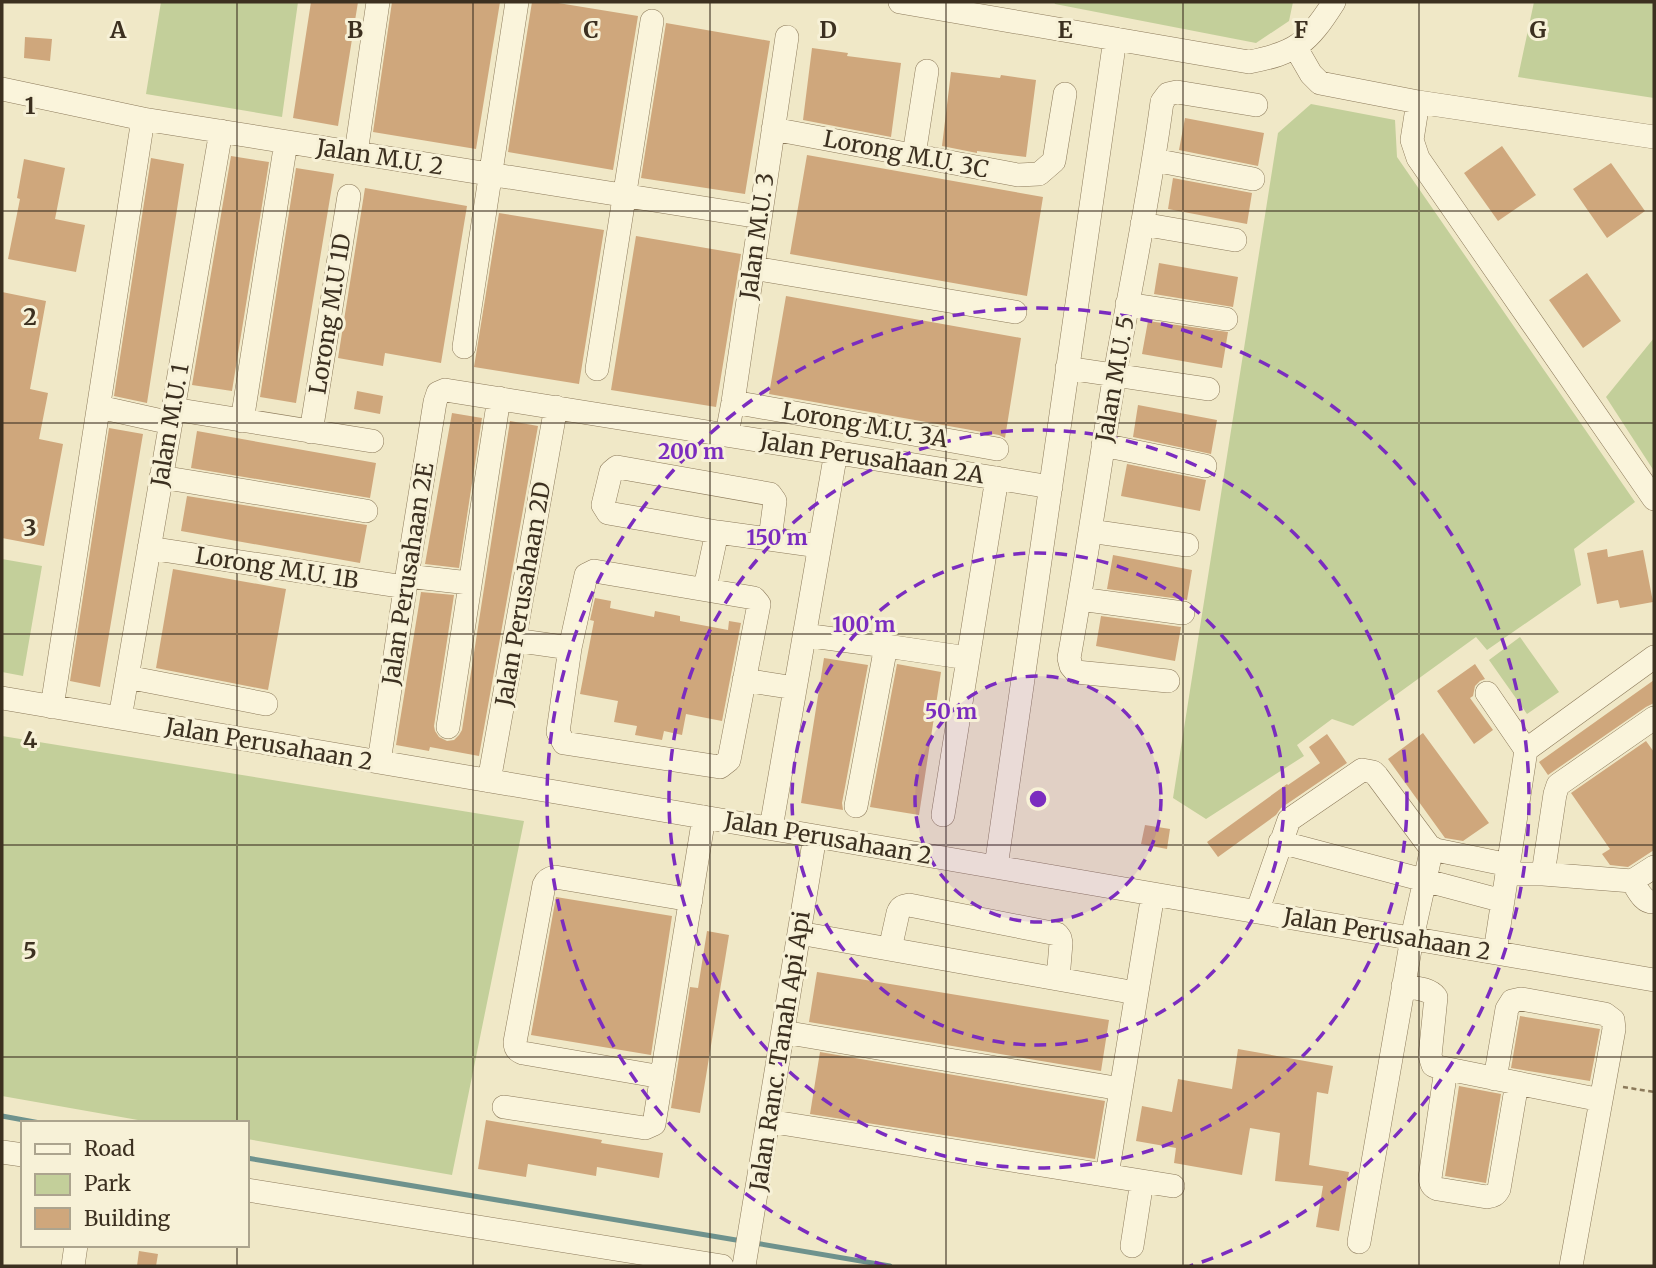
<svg xmlns="http://www.w3.org/2000/svg" width="1656" height="1268" font-family="Merriweather,serif">
  <style>
    .green { fill: #c3cf9a }
    .lines { fill: none; stroke-linecap: round; stroke-linejoin: round }
    .stream { stroke: #6e928d; stroke-width: 5 }
    .building { fill: #cfa77c }
    .minor-casing { stroke: #8c7a5b; stroke-width: 24 }
    .path { stroke: #8c7a5b; stroke-width: 2.5; stroke-dasharray: 5 3.5; stroke-linecap: butt }
    .minor { stroke: #faf4db; stroke-width: 23 }
    .grid { fill: none; stroke: #3c3020; stroke-width: 2; stroke-opacity: 0.55 }
    .ring { fill: none; stroke: #7b2cbf; stroke-width: 3.5; stroke-dasharray: 12 9 }
    .labels { text-anchor: middle; stroke-width: 6; stroke-linejoin: round; paint-order: stroke }
    .street-label { font-size: 23px; fill: #3c3020; stroke: #f7f1d7 }
    .grid-label { font-size: 23px; text-anchor: middle; font-weight: bold; fill: #3c3020; stroke: #f7f1d7; stroke-width: 6; stroke-linejoin: round; paint-order: stroke }
    .centre { fill: #7b2cbf; stroke: #f7f1d7; stroke-width: 3.5 }
    .ring-label { font-size: 21px; text-anchor: middle; font-weight: bold; fill: #7b2cbf; stroke: #f7f1d7; stroke-width: 6; stroke-linejoin: round; paint-order: stroke }
  </style>
  <rect width="100%" height="100%" fill="#f0e8c7"/>
  <path class="green" d="M 161,2 L 298,2 L 282,117 L 146,94 Z
    M 1054,2 L 1293,2 L 1289,21 L 1256,43 L 1055,4 Z
    M 1534,2 L 1654,2 L 1654,98 L 1518,77 Z
    M 1311,104 L 1395,120 L 1397,157 L 1635,502 L 1574,549 L 1581,585 L 1487,650 L 1476,637 L 1353,726 L 1332,719 L 1297,745 L 1304,756 L 1206,819 L 1173,798 L 1278,133 Z
    M 1654,338 L 1654,471 L 1606,397 Z
    M 2,559 L 42,566 L 23,676 L 2,672 Z
    M 1520,637 L 1559,692 L 1527,714 L 1489,660 Z
    M 2,736 L 524,821 L 452,1175 L 247,1139 L 247,1123 L 155,1123 L 2,1096 Z"/>
  <g class="lines">
    <path class="stream" d="M 2,1116 L 40,1123
      M 247,1158 L 742,1241
      M 755,1243 L 890,1266"/>
  </g>
  <path class="building" d="M 311,2 L 358,2 L 338,126 L 293,118 Z
    M 392,2 L 500,2 L 476,149 L 373,132 Z
    M 532,2 L 552,2 L 638,16 L 613,170 L 508,152 Z
    M 666,23 L 770,41 L 745,194 L 641,178 Z
    M 25,37 L 52,39 L 50,61 L 24,58 Z
    M 812,48 L 848,53 L 847,56 L 901,63 L 891,137 L 803,120 Z
    M 951,72 L 1000,78 L 1001,75 L 1036,80 L 1026,157 L 977,151 L 977,153 L 942,146 Z
    M 1185,118 L 1264,133 L 1258,166 L 1179,150 Z
    M 1502,146 L 1536,195 L 1498,221 L 1464,173 Z
    M 807,155 L 1043,197 L 1027,296 L 790,254 Z
    M 231,156 L 269,162 L 232,391 L 192,385 Z
    M 151,158 L 184,164 L 147,403 L 114,396 Z
    M 24,159 L 65,168 L 55,219 L 85,225 L 76,272 L 8,259 L 20,199 L 17,198 Z
    M 1611,163 L 1645,211 L 1607,238 L 1573,189 Z
    M 296,168 L 334,174 L 296,403 L 260,397 Z
    M 1173,178 L 1252,193 L 1247,224 L 1168,209 Z
    M 365,188 L 467,206 L 441,363 L 385,353 L 383,366 L 338,358 Z
    M 499,213 L 604,230 L 579,384 L 474,367 Z
    M 636,236 L 741,254 L 716,407 L 611,390 Z
    M 1159,263 L 1238,277 L 1233,307 L 1154,294 Z
    M 1587,273 L 1621,321 L 1583,348 L 1549,300 Z
    M 2,292 L 46,301 L 30,389 L 48,393 L 39,439 L 63,444 L 44,546 L 2,538 Z
    M 786,296 L 1021,338 L 1005,438 L 999,435 L 769,394 Z
    M 1148,321 L 1228,332 L 1222,368 L 1142,354 Z
    M 357,391 L 383,396 L 380,414 L 354,409 Z
    M 1138,405 L 1217,420 L 1211,454 L 1133,437 Z
    M 452,413 L 482,418 L 459,568 L 425,564 Z
    M 510,421 L 538,426 L 479,756 L 430,747 L 429,751 L 396,745 L 421,592 L 454,595 L 434,726 L 435,731 L 439,737 L 447,741 L 454,740 L 459,735 L 462,730 Z
    M 109,428 L 143,434 L 100,687 L 70,681 Z
    M 197,431 L 376,463 L 370,498 L 191,468 Z
    M 1127,464 L 1206,480 L 1200,511 L 1121,496 Z
    M 187,496 L 367,525 L 360,563 L 181,531 Z
    M 1607,549 L 1608,557 L 1643,550 L 1653,602 L 1620,608 L 1618,600 L 1597,604 L 1587,553 Z
    M 1113,555 L 1192,570 L 1187,600 L 1107,589 Z
    M 173,569 L 286,589 L 268,690 L 156,668 Z
    M 595,598 L 611,601 L 610,608 L 654,617 L 655,611 L 680,616 L 680,621 L 728,630 L 729,621 L 741,623 L 722,721 L 686,714 L 682,735 L 664,731 L 662,740 L 635,735 L 637,726 L 614,722 L 618,701 L 580,694 L 594,621 L 590,620 Z
    M 1101,616 L 1181,627 L 1175,661 L 1096,646 Z
    M 824,658 L 868,665 L 842,803 L 843,810 L 801,803 Z
    M 897,664 L 941,672 L 919,815 L 870,807 Z
    M 1475,664 L 1485,679 L 1480,681 L 1475,686 L 1473,696 L 1470,698 L 1493,730 L 1474,744 L 1437,691 Z
    M 1654,680 L 1654,703 L 1646,707 L 1548,775 L 1539,762 Z
    M 1423,733 L 1489,823 L 1463,841 L 1445,838 L 1388,759 Z
    M 1327,734 L 1347,763 L 1281,808 L 1276,815 L 1218,857 L 1207,842 L 1287,784 L 1288,785 L 1320,763 L 1309,747 Z
    M 1646,741 L 1654,752 L 1654,850 L 1628,867 L 1610,865 L 1602,854 L 1610,849 L 1571,793 Z
    M 1145,825 L 1170,829 L 1167,849 L 1141,844 Z
    M 556,897 L 672,916 L 651,1055 L 531,1035 Z
    M 707,931 L 729,935 L 700,1113 L 671,1108 L 690,987 L 698,988 Z
    M 817,972 L 1109,1020 L 1101,1071 L 809,1022 Z
    M 1520,1016 L 1600,1029 L 1590,1081 L 1511,1068 Z
    M 1238,1049 L 1333,1066 L 1328,1094 L 1317,1092 L 1309,1165 L 1349,1172 L 1339,1231 L 1316,1227 L 1323,1186 L 1275,1181 L 1280,1133 L 1250,1128 L 1242,1175 L 1174,1163 L 1176,1148 L 1136,1141 L 1142,1106 L 1172,1112 L 1178,1079 L 1232,1089 Z
    M 820,1052 L 1105,1101 L 1095,1159 L 810,1114 Z
    M 1459,1086 L 1501,1094 L 1486,1183 L 1445,1176 Z
    M 486,1120 L 602,1140 L 601,1143 L 663,1153 L 659,1178 L 597,1167 L 596,1176 L 528,1164 L 526,1177 L 478,1169 Z
    M 139,1251 L 158,1254 L 156,1266 L 137,1266 Z"/>
  <g class="lines">
    <g class="minor-casing">
      <path id="minor" d="M 900,2 L 1249,62 C 1296,53 1308,43 1334,2
        M 1296,48 L 1311,74 L 1320,83 L 1418,102 L 1654,137
        M 2,89 L 143,119 L 760,217
        M 1418,102 L 1412,140 L 1418,158 L 1654,499
        M 773,129 L 1018,175 L 1039,174 L 1054,161 L 1065,94
        M 356,153 L 378,2
        M 914,155 L 927,71
        M 1154,160 L 1253,179
        M 1142,224 L 1235,240
        M 753,268 L 1015,312
        M 1127,304 L 1226,319
        M 464,347 L 517,2
        M 1067,368 L 1208,389
        M 597,369 L 652,21
        M 733,402 L 997,449
        M 99,407 L 171,423
        M 173,409 L 372,441
        M 242,421 L 286,142
        M 311,432 L 349,196
        M 727,434 L 733,402 L 787,37
        M 1103,445 L 1205,466
        M 161,477 L 366,511
        M 1090,531 L 1187,545
        M 717,532 L 819,546
        M 149,548 L 405,587
        M 594,571 L 754,598 L 759,604 L 729,760 L 720,767 L 564,743 L 558,732 L 570,648 L 586,575 Z
        M 407,576 L 469,583
        M 705,588 L 717,532 L 608,513 L 603,505 L 611,472 L 617,467 L 770,494 L 775,501 L 770,539
        M 1080,599 L 1183,613
        M 804,635 L 886,646
        M 514,640 L 570,648
        M 127,677 L 266,704
        M 744,680 L 795,688
        M 1168,681 L 1076,672 L 1071,666 L 1069,658 C 1086,564 1099,469 1115,374 C 1131,283 1150,193 1162,102 L 1168,94 L 1177,92 L 1256,105
        M 1487,693 L 1526,750
        M 2,698 L 815,836 L 1654,980
        M 52,707 L 143,119
        M 120,718 L 221,131
        M 448,727 L 499,398
        M 379,762 L 407,576 L 435,402 L 438,393 L 445,390 L 1051,487
        M 489,781 L 556,407
        M 856,806 L 886,646 L 968,658
        M 943,815 L 997,478
        M 771,828 L 836,452
        M 1280,842 L 1503,901
        M 996,867 L 1115,39
        M 1508,874 L 1543,874 L 1555,794 L 1558,785 L 1654,718
        M 1543,874 L 1632,881 L 1654,867
        M 1632,881 C 1638,890 1643,903 1654,902
        M 1257,912 L 1289,820 L 1362,770 L 1373,772 L 1377,776 L 1429,846 L 1436,850 L 1509,865
        M 799,933 L 1136,993
        M 890,949 L 898,913 C 900,907 903,906 909,905 L 1057,934 L 1060,938 L 1061,943 L 1058,979
        M 1495,952 L 1526,750 L 1654,657
        M 1403,986 C 1414,988 1429,988 1436,997 L 1430,1056 L 1433,1065 L 1438,1067 L 1601,1100
        M 783,1032 L 1121,1089
        M 1446,1069 L 1430,1178 C 1431,1184 1432,1187 1438,1189 L 1487,1197 C 1493,1196 1496,1195 1499,1189 L 1517,1083
        M 662,1077 L 523,1053 C 517,1051 515,1048 515,1042 L 544,885 C 546,880 549,878 555,877 L 691,900
        M 1495,1079 L 1507,1009 L 1512,1001 L 1521,999 L 1605,1014 L 1613,1020 L 1614,1029 L 1571,1266
        M 504,1107 L 645,1128 L 654,1124 L 704,817
        M 768,1121 L 1173,1186
        M 2,1152 L 23,1155
        M 1107,1175 L 1153,894
        M 247,1190 L 722,1266
        M 1359,1242 L 1412,938 L 1432,848
        M 1132,1246 L 1142,1181
        M 73,1266 L 76,1245
        M 744,1266 L 815,836"/>
    </g>
    <path class="path" d="M 1623,1087 L 1654,1092"/>
    <use href="#minor" class="minor"/>
  </g>
  <path class="grid" d="M 237,2 L 237,1123M 473,2 L 473,1266M 710,2 L 710,1266M 946,2 L 946,1266M 1183,2 L 1183,1266M 1419,2 L 1419,1266M 2,211 L 1654,211M 2,423 L 1654,423M 2,634 L 1654,634M 2,845 L 1654,845M 2,1057 L 1654,1057M 237,1245 L 237,1266"/>
  <circle cx="1038" cy="799" r="123" fill="#7b2cbf" fill-opacity=".12"/>
  <g class="ring">
    <circle cx="1038" cy="799" r="123"/>
    <circle cx="1038" cy="799" r="246"/>
    <circle cx="1038" cy="799" r="369"/>
    <path d="M886 1266A491 491 0 1 1 1190 1266"/>
  </g>
  <g class="labels">
    <g class="street-label">
      <text transform="translate(906 154) rotate(11)" y="8">Lorong M.U. 3C</text>
      <text transform="translate(380 157) rotate(9)" y="8">Jalan M.U. 2</text>
      <text transform="translate(757 236) rotate(-82)" y="8">Jalan M.U. 3</text>
      <text transform="translate(330 314) rotate(-81)" y="8">Lorong M.U 1D</text>
      <text transform="translate(1115 379) rotate(-80)" y="8">Jalan M.U. 5</text>
      <text transform="translate(170 425) rotate(-80)" y="8">Jalan M.U. 1</text>
      <text transform="translate(865 425) rotate(10)" y="8">Lorong M.U. 3A</text>
      <text transform="translate(872 458) rotate(9)" y="8">Jalan Perusahaan 2A</text>
      <text transform="translate(277 568) rotate(9)" y="8">Lorong M.U. 1B</text>
      <text transform="translate(408 574) rotate(-81)" y="8">Jalan Perusahaan 2E</text>
      <text transform="translate(523 594) rotate(-80)" y="8">Jalan Perusahaan 2D</text>
      <text transform="translate(269 744) rotate(10)" y="8">Jalan Perusahaan 2</text>
      <text transform="translate(828 838) rotate(10)" y="8">Jalan Perusahaan 2</text>
      <text transform="translate(1387 934) rotate(10)" y="8">Jalan Perusahaan 2</text>
      <text transform="translate(780 1051) rotate(-81)" y="8">Jalan Ranc. Tanah Api Api</text>
    </g>
  </g>
  <g class="grid-label">
    <text x="118" y="38">A</text>
    <text x="355" y="38">B</text>
    <text x="591" y="38">C</text>
    <text x="828" y="38">D</text>
    <text x="1065" y="38">E</text>
    <text x="1301" y="38">F</text>
    <text x="1538" y="38">G</text>
    <text x="30" y="114">1</text>
    <text x="30" y="325">2</text>
    <text x="30" y="536">3</text>
    <text x="30" y="748">4</text>
    <text x="30" y="959">5</text>
  </g>
  <circle cx="1038" cy="799" r="10" class="centre"/>
  <g class="ring-label">
    <text x="691" y="459">200 m</text>
    <text x="777" y="545">150 m</text>
    <text x="864" y="632">100 m</text>
    <text x="951" y="719">50 m</text>
  </g>
  <rect width="1656" height="1268" fill="none" stroke="#3c3020" stroke-width="7"/>
  <rect x="21" y="1121" width="228" height="126" fill="#f7f1d7" stroke="#aca48e" stroke-width="2"/>
  <rect x="35" y="1144" width="35" height="10" fill="#faf4db" stroke="#aca48e" stroke-width="2"/>
  <text x="84" y="1156" font-size="21" fill="#3c3020">Road</text>
  <rect x="35" y="1174" width="35" height="21" fill="#c3cf9a" stroke="#aca48e" stroke-width="2"/>
  <text x="84" y="1191" font-size="21" fill="#3c3020">Park</text>
  <rect x="35" y="1208" width="35" height="21" fill="#cfa77c" stroke="#aca48e" stroke-width="2"/>
  <text x="84" y="1226" font-size="21" fill="#3c3020">Building</text>
</svg>
